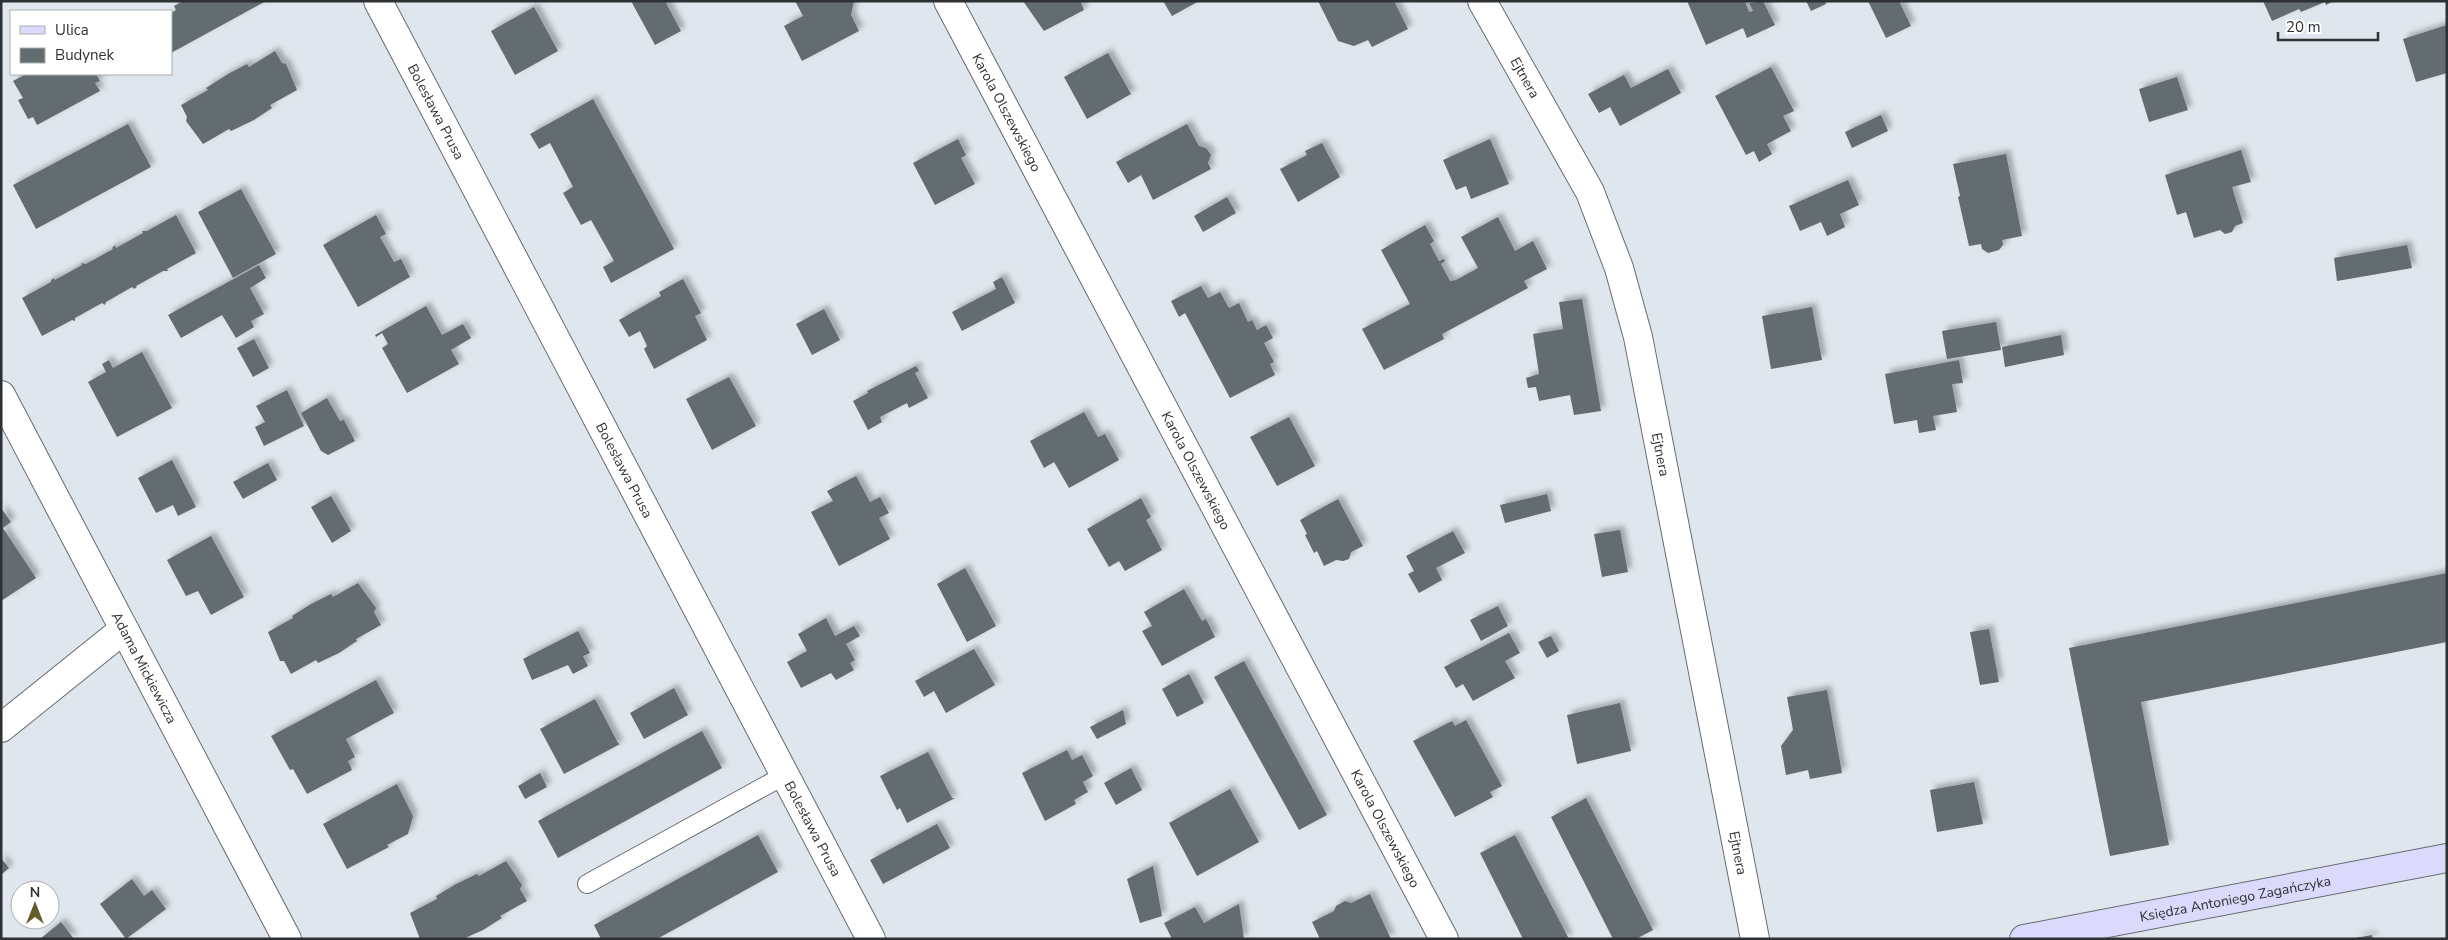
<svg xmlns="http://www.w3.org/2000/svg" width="2448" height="940" font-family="'Nunito Sans',sans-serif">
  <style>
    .building { fill: #636c70; filter: url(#shadow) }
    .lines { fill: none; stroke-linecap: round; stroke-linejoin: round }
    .lane-casing { stroke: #656b71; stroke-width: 20 }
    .street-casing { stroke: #656b71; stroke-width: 30 }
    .secondary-casing { stroke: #656b71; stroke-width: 30 }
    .lane { stroke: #fff; stroke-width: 18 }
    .street { stroke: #fff; stroke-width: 28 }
    .secondary { stroke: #dcdafc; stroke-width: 28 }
    .labels { text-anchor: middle; stroke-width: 5; stroke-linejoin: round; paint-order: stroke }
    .street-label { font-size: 14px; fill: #2e3133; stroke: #fff }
  </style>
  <defs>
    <filter id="shadow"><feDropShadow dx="4.5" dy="-4.5" stdDeviation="2.5" flood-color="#0004"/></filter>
  </defs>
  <rect width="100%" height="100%" fill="#dfe6ed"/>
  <path class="building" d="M 183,1 L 266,1 L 171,53 L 171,13 L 176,10 L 174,6 Z
    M 631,1 L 665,1 L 681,31 L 655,45 Z
    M 795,1 L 854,1 L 851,15 L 859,31 L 802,61 L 784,26 L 803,16 Z
    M 1023,1 L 1080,1 L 1084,10 L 1044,31 Z
    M 1163,1 L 1199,1 L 1172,16 Z
    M 1318,1 L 1394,1 L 1408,29 L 1372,47 L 1368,40 L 1354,46 L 1338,41 Z
    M 1687,1 L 1745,1 L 1749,12 L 1753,11 L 1749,3 L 1763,1 L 1775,25 L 1747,38 L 1743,28 L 1706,45 Z
    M 1806,1 L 1825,1 L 1826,4 L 1811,11 Z
    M 1868,1 L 1899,1 L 1911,26 L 1886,38 Z
    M 2263,1 L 2334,1 L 2326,5 L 2325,2 L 2301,12 L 2299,9 L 2272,21 Z
    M 534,7 L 558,51 L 515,75 L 491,31 Z
    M 2447,25 L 2447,73 L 2416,82 L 2403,39 Z
    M 275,51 L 282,63 L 286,64 L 297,90 L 270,105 L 272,108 L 254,120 L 231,131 L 229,129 L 203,144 L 186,121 L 187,117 L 181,105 L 208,90 L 206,88 L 228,74 L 247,64 L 249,67 Z
    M 1108,53 L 1131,94 L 1087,119 L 1064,77 Z
    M 1771,67 L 1794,111 L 1783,116 L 1791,131 L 1767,144 L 1772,154 L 1759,162 L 1754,151 L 1746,155 L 1715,96 Z
    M 1668,69 L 1681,93 L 1620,126 L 1610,107 L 1599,113 L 1588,94 L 1624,75 L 1631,88 Z
    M 26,74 L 96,74 L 100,81 L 95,83 L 100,91 L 37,125 L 33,117 L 28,119 L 18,100 L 23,98 L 13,81 Z
    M 2177,77 L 2188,110 L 2149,122 L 2139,89 Z
    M 593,99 L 674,249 L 611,283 L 603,267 L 614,261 L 591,220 L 581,225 L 563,193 L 573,187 L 550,143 L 539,149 L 530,134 Z
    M 1881,115 L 1888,131 L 1852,148 L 1845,132 Z
    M 128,124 L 151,167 L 36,229 L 13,185 Z
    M 1187,124 L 1199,146 L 1206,148 L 1211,155 L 1208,163 L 1211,169 L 1153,200 L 1141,175 L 1128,183 L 1116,162 Z
    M 958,139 L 966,155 L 961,158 L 975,184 L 935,205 L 913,163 Z
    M 1490,139 L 1509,184 L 1471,199 L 1466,186 L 1456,190 L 1443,160 Z
    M 1322,143 L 1340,177 L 1298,202 L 1280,169 L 1307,155 L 1305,151 Z
    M 2241,150 L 2251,182 L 2232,187 L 2243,223 L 2235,226 L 2232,232 L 2225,234 L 2220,230 L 2194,238 L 2186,212 L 2177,215 L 2165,175 Z
    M 2006,154 L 2022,236 L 2002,240 L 2003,245 L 1999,250 L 1988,253 L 1982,249 L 1981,244 L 1969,246 L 1958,197 L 1960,196 L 1953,164 Z
    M 1848,180 L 1859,205 L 1840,214 L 1845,227 L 1827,236 L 1821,222 L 1800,231 L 1789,206 Z
    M 241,189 L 276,254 L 233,278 L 198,212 Z
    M 1227,197 L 1236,213 L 1203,232 L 1194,216 Z
    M 176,215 L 196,253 L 167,269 L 168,271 L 163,271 L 136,286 L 137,287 L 134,289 L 132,287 L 106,302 L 105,305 L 102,303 L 75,318 L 75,321 L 72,320 L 42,336 L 22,298 L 51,282 L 51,280 L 54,278 L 55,280 L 82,265 L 81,263 L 86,264 L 113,249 L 112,248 L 115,245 L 116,248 L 143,233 L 142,231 L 147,231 Z
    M 376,215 L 386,234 L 380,237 L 394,262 L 401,259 L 410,277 L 358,307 L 323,245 Z
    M 1498,217 L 1515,251 L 1533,241 L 1547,269 L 1524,281 L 1528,288 L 1442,334 L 1444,339 L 1384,370 L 1362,329 L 1410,304 L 1381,250 L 1425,225 L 1434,241 L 1430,244 L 1439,261 L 1444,259 L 1445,261 L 1441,264 L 1450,281 L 1456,280 L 1478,268 L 1461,237 Z
    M 2407,245 L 2412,268 L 2337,281 L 2334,258 Z
    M 259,265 L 266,278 L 250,288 L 264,314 L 251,321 L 254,327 L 236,338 L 222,315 L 181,338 L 168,315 Z
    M 1002,277 L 1015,303 L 962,331 L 952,312 L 996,289 L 993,282 Z
    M 683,279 L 701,313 L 695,316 L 707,340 L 654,369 L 644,349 L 647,346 L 640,331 L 629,337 L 619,320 L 661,296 L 659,292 Z
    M 1201,286 L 1208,298 L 1220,292 L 1229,308 L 1239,303 L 1248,322 L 1252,320 L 1257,330 L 1266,325 L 1273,338 L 1264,343 L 1274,362 L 1270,364 L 1275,375 L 1230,398 L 1185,313 L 1179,317 L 1171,301 Z
    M 1582,299 L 1601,411 L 1574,415 L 1570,395 L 1539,401 L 1536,387 L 1528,388 L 1526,378 L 1539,374 L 1533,334 L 1563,329 L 1559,302 Z
    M 426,306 L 442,335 L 463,324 L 471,338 L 451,350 L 459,364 L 407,393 L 382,348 L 388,344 L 382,333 L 376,337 L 375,335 Z
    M 1812,307 L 1822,360 L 1771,369 L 1762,316 Z
    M 824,309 L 840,340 L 812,355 L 796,324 Z
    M 1996,322 L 2001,350 L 1947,359 L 1942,331 Z
    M 2061,335 L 2064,355 L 2005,367 L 2002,347 Z
    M 254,339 L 269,368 L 253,377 L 237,348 Z
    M 142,352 L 172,408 L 117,437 L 88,382 L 106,372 L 102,364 L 109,360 L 113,368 Z
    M 1959,360 L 1963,383 L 1952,384 L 1957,412 L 1933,416 L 1936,430 L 1919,433 L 1917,420 L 1894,424 L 1885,374 Z
    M 916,366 L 919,371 L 915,373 L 928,398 L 909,408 L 907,403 L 880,417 L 882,422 L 868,430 L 853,401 L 868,393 L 867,391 Z
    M 729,377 L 756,426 L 712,450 L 686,399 Z
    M 287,390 L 304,426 L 264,446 L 255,427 L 265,422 L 256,406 Z
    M 327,398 L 340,421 L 344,420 L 355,441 L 328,455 L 321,451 L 301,413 Z
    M 1084,412 L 1098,437 L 1105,434 L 1119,460 L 1069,488 L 1054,462 L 1044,468 L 1030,441 Z
    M 1289,417 L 1315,466 L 1277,486 L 1250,437 Z
    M 172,460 L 196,507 L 178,516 L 173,505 L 156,513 L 138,478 Z
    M 268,463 L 277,480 L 243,499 L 233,482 Z
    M 856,476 L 870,502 L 880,497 L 889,513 L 879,518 L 890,539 L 839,566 L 811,512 L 833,501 L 827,491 Z
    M 1547,494 L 1551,511 L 1505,523 L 1500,505 Z
    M 331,496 L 351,531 L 332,543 L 311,507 Z
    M 1141,498 L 1151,517 L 1146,520 L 1162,550 L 1125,571 L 1119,561 L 1109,567 L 1087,529 Z
    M 1338,499 L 1363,546 L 1351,552 L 1349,559 L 1343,561 L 1336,560 L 1324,566 L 1317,551 L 1314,553 L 1305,535 L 1307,534 L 1300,520 Z
    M 1,508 L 11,522 L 3,528 L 36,578 L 1,601 Z
    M 1620,530 L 1628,572 L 1602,577 L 1594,534 Z
    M 1453,531 L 1465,553 L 1436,568 L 1442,580 L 1419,593 L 1408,574 L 1414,571 L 1406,556 Z
    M 211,536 L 244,597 L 211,615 L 198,591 L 186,596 L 167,560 Z
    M 965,568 L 996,626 L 967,642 L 937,584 Z
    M 2447,573 L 2447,642 L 2141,702 L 2169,845 L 2110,856 L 2069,648 Z
    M 358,583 L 376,608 L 374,612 L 381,625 L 356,639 L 357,641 L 339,653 L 318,663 L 316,660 L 291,674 L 284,661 L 280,661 L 268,632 L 293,618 L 292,616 L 311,604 L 331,594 L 333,597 Z
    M 1184,589 L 1202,621 L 1206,619 L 1215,637 L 1162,666 L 1142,631 L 1152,626 L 1144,612 Z
    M 1498,606 L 1508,626 L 1481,641 L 1470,620 Z
    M 826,618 L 835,636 L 854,626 L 860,636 L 846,644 L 855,660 L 850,663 L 854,670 L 836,680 L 831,673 L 801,688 L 787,662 L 807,651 L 798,634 Z
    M 1989,629 L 1999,682 L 1980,685 L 1970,632 Z
    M 578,631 L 590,653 L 583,656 L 588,666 L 573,674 L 568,665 L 532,680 L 523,659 Z
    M 1509,633 L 1520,653 L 1505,661 L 1515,678 L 1473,701 L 1463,684 L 1456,688 L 1444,667 Z
    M 1551,636 L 1559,651 L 1547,658 L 1538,642 Z
    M 974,649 L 995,685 L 946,713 L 934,691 L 924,697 L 915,681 Z
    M 1244,661 L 1327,815 L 1299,830 L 1214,677 Z
    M 1189,674 L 1204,703 L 1177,717 L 1162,689 Z
    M 376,680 L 394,713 L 346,739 L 355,757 L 348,761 L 352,770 L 307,794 L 293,769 L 290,770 L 271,736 Z
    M 674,688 L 688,715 L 644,739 L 630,713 Z
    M 1827,690 L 1842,773 L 1810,779 L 1808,770 L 1786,775 L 1781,746 L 1793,730 L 1787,697 Z
    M 595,699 L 618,743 L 620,744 L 564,774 L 540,729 Z
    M 1620,703 L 1631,751 L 1577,764 L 1567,715 Z
    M 1123,710 L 1126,724 L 1097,739 L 1090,727 Z
    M 1466,720 L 1502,786 L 1490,792 L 1493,797 L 1455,817 L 1413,741 L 1452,721 L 1455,726 Z
    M 702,731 L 722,768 L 558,858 L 538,821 Z
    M 1067,750 L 1072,760 L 1082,755 L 1093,776 L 1083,782 L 1088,792 L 1074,800 L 1076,804 L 1045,821 L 1022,773 Z
    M 928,752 L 952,798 L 955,798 L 907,823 L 900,808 L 897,810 L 880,776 Z
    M 1131,768 L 1142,790 L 1116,805 L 1104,783 Z
    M 540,773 L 547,787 L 525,799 L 518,786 Z
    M 1974,782 L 1983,824 L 1937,832 L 1930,790 Z
    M 397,784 L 413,816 L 408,834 L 387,845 L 389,847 L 347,869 L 323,824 Z
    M 1230,789 L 1259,842 L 1197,876 L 1169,823 Z
    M 1586,798 L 1653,930 L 1636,939 L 1613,939 L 1551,817 Z
    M 937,824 L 950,848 L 883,884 L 870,860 Z
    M 758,835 L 778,872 L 657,939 L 601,939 L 594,925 Z
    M 1515,835 L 1545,893 L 1569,939 L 1523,939 L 1480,853 Z
    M 1,858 L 9,868 L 1,875 Z
    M 506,861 L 522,885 L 520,889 L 527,901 L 500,916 L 502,918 L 483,930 L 463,939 L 420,939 L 410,913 L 437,899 L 436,896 L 456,884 L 477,874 L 479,876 Z
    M 1153,866 L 1162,916 L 1140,923 L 1127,879 Z
    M 132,879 L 144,896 L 152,890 L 166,909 L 126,939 L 100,904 Z
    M 1370,894 L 1391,939 L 1320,939 L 1312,922 L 1334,911 L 1336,906 L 1345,901 L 1351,903 Z
    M 1239,904 L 1244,939 L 1172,939 L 1164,923 L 1195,907 L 1204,923 Z
    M 61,922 L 74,939 L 40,939 Z
    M 2372,935 L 2373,939 L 2355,939 L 2355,938 Z"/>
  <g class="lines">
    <g class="lane-casing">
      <path id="lane" d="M 587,884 L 785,775"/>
    </g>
    <g class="street-casing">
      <g id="street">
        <path id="s1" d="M 378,1 L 871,939"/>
        <path id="s2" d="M 948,1 L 1444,939"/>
        <path id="s3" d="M 1482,1 L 1590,192 L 1619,268 L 1638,337 L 1755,939"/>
        <path id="s4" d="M 1,395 L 287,939"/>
        <path d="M 1,728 L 123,630"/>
      </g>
    </g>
    <g class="secondary-casing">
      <g id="secondary">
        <path id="s5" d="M 2024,939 L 2447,858"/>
      </g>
    </g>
    <use href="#lane" class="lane"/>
    <use href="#street" class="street"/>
    <use href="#secondary" class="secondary"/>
  </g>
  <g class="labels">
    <g class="street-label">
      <text dy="5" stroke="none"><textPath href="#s3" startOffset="88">Ejtnera</textPath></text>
      <text dy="5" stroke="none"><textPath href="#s1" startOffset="125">Bolesława Prusa</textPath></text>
      <text dy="5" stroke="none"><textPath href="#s2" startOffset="126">Karola Olszewskiego</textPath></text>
      <text dy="5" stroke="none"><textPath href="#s3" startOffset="492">Ejtnera</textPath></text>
      <text dy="5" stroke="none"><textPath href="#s1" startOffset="530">Bolesława Prusa</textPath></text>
      <text dy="5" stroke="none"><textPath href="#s2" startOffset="531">Karola Olszewskiego</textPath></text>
      <text dy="5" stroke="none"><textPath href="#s4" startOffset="308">Adama Mickiewicza</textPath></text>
      <text dy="5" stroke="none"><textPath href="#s1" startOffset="935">Bolesława Prusa</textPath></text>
      <text dy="5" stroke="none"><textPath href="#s2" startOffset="936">Karola Olszewskiego</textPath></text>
      <text dy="5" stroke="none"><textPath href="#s3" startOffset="898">Ejtnera</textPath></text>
      <text dy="5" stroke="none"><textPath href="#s5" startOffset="215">Księdza Antoniego Zagańczyka</textPath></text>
    </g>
  </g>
  <rect width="2448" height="940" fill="none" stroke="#2e3133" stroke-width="5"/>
  <rect x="10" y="10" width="162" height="65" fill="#ffffff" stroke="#abadad"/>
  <rect x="20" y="26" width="25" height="8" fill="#dcdafc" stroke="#abadad"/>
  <text x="55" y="35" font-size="15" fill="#2e3133">Ulica</text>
  <rect x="20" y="48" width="25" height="15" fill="#636c70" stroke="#abadad"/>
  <text x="55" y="60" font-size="15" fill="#2e3133">Budynek</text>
  <g transform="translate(35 905)"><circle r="24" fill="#ffffff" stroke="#abadad"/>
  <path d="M0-4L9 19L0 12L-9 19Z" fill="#665d2a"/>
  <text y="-8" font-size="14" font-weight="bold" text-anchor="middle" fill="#2e3133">N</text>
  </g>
  <path d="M2278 32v8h100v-8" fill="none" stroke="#2e3133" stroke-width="2.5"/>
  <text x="2286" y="32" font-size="15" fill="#2e3133" stroke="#ffffff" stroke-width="4" paint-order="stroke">20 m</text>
</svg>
